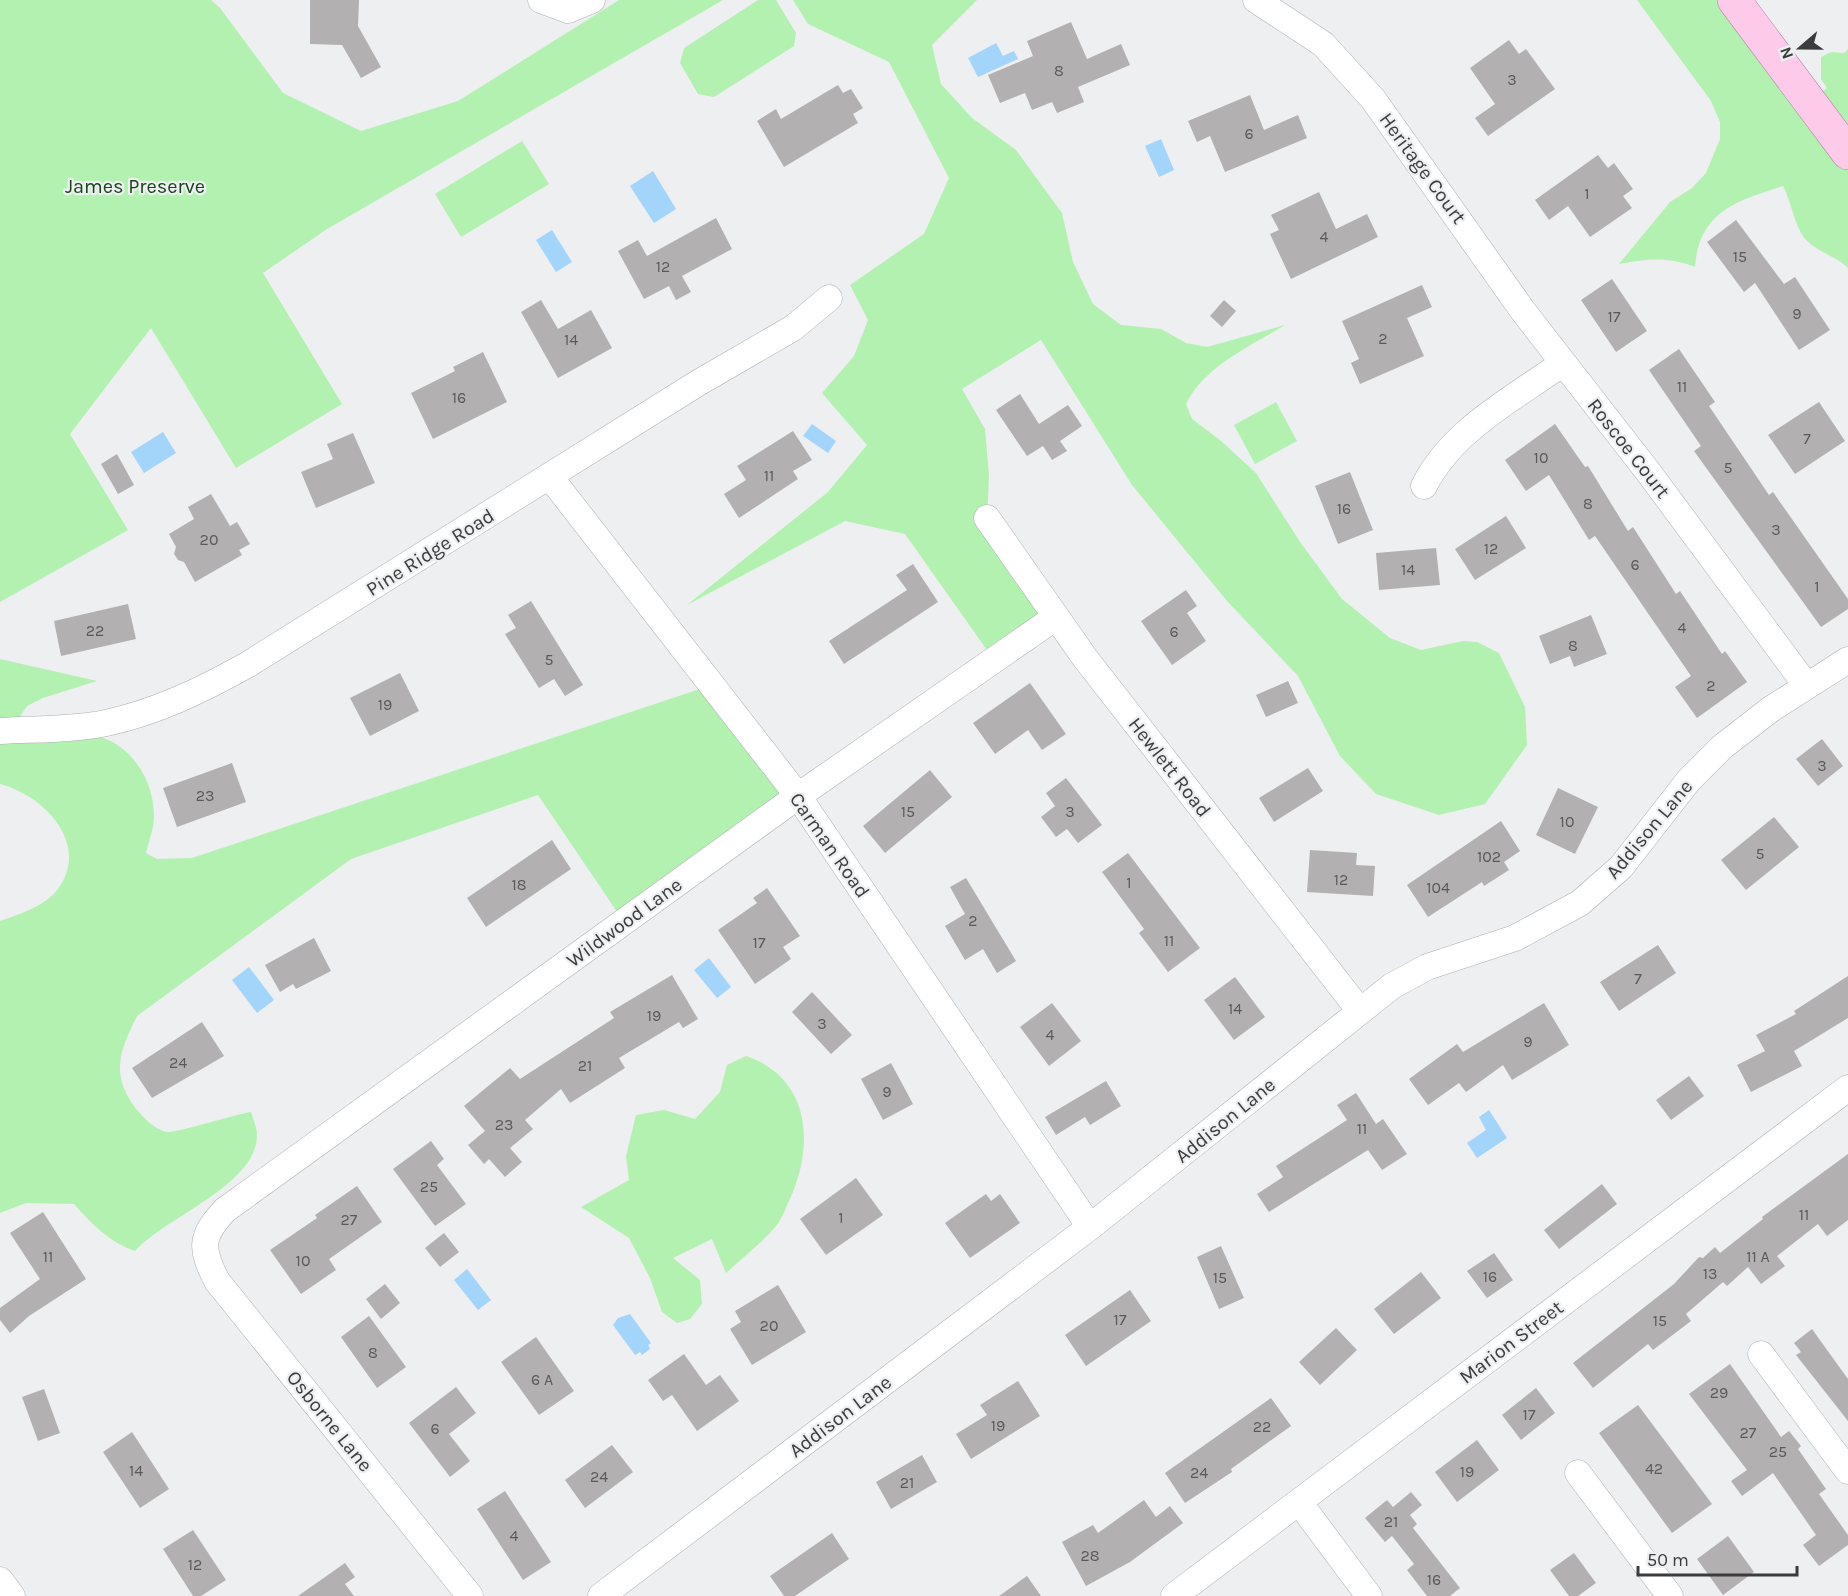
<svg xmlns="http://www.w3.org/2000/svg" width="1848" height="1596" font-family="Karla,sans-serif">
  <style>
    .green { fill: #b3f1b1 }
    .water { fill: #a3d4f9 }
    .building { fill: #b3b0b2 }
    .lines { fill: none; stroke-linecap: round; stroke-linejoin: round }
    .minor-casing { stroke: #adafb1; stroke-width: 27 }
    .primary-casing { stroke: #b883a3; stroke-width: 34 }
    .minor { stroke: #fff; stroke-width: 26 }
    .primary { stroke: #fdcbe9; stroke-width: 33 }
    .labels { text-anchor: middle; stroke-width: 4.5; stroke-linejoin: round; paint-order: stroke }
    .number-label { font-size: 16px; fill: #59595a }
    .street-label { font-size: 20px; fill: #3b3c3c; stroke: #edeff1 }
    .park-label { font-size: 20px; fill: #164618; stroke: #edeff1 }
  </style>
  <rect width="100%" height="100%" fill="#edeff1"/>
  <path class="green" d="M 0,0 L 211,0 L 220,8 L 283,93 L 361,131 L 458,101 L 619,0 L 723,0 L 327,229 L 263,273 L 342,404 L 236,468 L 151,328 L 70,434 L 128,530 L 0,602 Z
    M 758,0 L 776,0 L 796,33 L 794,46 L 714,97 L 698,94 L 680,63 L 684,48 Z
    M 793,0 L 977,0 L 932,45 L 941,84 L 972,118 L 1016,150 L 1062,213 L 1073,262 L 1093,304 L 1121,325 L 1161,329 L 1186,343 L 1207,347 L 1285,325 C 1251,346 1204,366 1186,404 L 1192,419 L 1220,440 L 1256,473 L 1300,542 L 1342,599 L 1390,638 L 1421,650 L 1463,641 L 1477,642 L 1499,653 L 1525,707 L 1527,745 L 1485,804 L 1439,815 L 1376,794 L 1340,756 L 1298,676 L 1227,601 L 1132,485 L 1041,340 L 962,389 L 985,429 L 989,476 L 987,518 L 1056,617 L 994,660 L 905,534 L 845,521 L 687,605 L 828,492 L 867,445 L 822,393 L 854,356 L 868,320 L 850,285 L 924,234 L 949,178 L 889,62 L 808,24 Z
    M 1637,0 L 1734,0 L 1809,100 L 1827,88 L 1821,79 L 1821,57 L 1831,52 L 1844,53 L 1848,49 L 1848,268 C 1836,256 1820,253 1808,242 C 1795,230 1792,203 1783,186 C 1737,201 1699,211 1695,267 C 1668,256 1647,259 1619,264 L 1670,202 L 1692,188 L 1706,173 L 1720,139 L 1720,122 L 1711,101 Z
    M 522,141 L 549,184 L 461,237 L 435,194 Z
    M 1276,402 L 1297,441 L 1255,464 L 1234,425 Z
    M 0,659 L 97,681 L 43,698 L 27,706 L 3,742 C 23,740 85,733 100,737 C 134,747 154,783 154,816 C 154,828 149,841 146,853 L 157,859 L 192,858 L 709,686 L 798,796 L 624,922 L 538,795 L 351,859 L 137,1016 C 119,1052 110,1075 137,1110 C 145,1119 153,1128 166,1132 C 174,1134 236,1114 251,1112 C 253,1119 257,1128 257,1135 C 257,1185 166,1217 135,1251 C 109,1242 92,1224 74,1204 L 26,1203 L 0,1213 L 0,921 C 18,915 45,906 57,890 C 92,845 44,795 0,784 Z
    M 746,1056 C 811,1078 815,1146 789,1201 C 785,1209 782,1219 776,1226 C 762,1243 743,1257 726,1273 L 712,1239 L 673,1258 L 700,1280 L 702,1304 L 690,1319 L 677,1323 L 662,1312 L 650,1278 L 629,1238 L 581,1207 L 629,1180 L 626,1156 L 636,1115 L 664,1110 L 695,1119 L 720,1092 L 727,1065 Z"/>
  <path class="water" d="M 996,43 L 1003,56 L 1014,51 L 1018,59 L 978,77 L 968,58 Z
    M 1161,139 L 1174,170 L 1159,177 L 1145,146 Z
    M 653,171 L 676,209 L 654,223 L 630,186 Z
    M 552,230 L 572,262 L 556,272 L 536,240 Z
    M 812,424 L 836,441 L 828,453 L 803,436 Z
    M 163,432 L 176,453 L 144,473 L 131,452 Z
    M 709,958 L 731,987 L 717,998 L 694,970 Z
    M 249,967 L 274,1000 L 257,1013 L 232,980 Z
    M 1489,1110 L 1507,1138 L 1477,1158 L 1467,1143 L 1486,1130 L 1479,1117 Z
    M 467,1269 L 491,1300 L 478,1310 L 454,1280 Z
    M 630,1314 L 651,1343 L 648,1345 L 650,1349 L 642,1355 L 640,1352 L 635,1355 L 613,1325 L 618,1318 Z"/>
  <path class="building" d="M 310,0 L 359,0 L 358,26 L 381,67 L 361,78 L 342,45 L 310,44 Z
    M 1071,22 L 1087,59 L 1121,44 L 1130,65 L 1078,87 L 1084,102 L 1057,113 L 1052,102 L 1032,110 L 1025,93 L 1000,103 L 988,75 L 1033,56 L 1027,41 Z
    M 1509,40 L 1519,54 L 1526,49 L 1555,89 L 1488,136 L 1475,118 L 1495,104 L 1470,68 Z
    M 838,85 L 843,93 L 851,89 L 863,108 L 853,114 L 858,123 L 784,167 L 757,121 L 776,109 L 781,119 Z
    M 1250,95 L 1264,130 L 1298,115 L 1307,138 L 1225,172 L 1210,136 L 1197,142 L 1188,121 Z
    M 1598,155 L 1608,168 L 1614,163 L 1633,189 L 1623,196 L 1632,208 L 1590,237 L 1568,206 L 1549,220 L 1535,200 Z
    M 1319,192 L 1336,229 L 1367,214 L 1378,237 L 1291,279 L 1270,234 L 1279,230 L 1271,215 Z
    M 716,218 L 732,249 L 682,276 L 691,292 L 676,300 L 669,286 L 644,299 L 618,251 L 638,240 L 647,256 Z
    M 1736,220 L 1784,284 L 1795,277 L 1830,330 L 1799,350 L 1755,283 L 1744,292 L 1707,242 Z
    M 1612,279 L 1647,331 L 1616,352 L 1581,300 Z
    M 1422,285 L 1432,307 L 1407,318 L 1424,356 L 1360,384 L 1351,363 L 1359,359 L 1342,321 Z
    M 541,300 L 558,329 L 591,310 L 612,348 L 558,378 L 521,312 Z
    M 1224,300 L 1236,311 L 1222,327 L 1210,316 Z
    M 1679,349 L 1715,402 L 1709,406 L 1769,495 L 1773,492 L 1848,599 L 1848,609 L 1821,627 L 1694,451 L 1701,446 L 1649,370 Z
    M 483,352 L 507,402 L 433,439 L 411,393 L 455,371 L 453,367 Z
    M 1020,394 L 1039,424 L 1068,405 L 1082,426 L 1060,441 L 1067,451 L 1052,460 L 1043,446 L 1027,456 L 996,410 Z
    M 1819,402 L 1845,441 L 1795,474 L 1768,435 Z
    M 1555,424 L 1585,467 L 1588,466 L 1628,531 L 1633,527 L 1676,594 L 1680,591 L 1722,654 L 1725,651 L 1747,682 L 1697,718 L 1675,687 L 1691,676 L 1595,536 L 1589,540 L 1549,475 L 1526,491 L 1505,460 Z
    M 793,431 L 812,460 L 793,471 L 798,479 L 739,518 L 724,494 L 746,480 L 737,466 Z
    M 353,433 L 375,483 L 316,508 L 301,472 L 333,459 L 327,444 Z
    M 117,454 L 134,485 L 118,494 L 101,464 Z
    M 1350,472 L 1373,530 L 1338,544 L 1315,486 Z
    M 211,494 L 230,526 L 237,522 L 250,544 L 239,550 L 242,555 L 195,582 L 184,562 L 178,560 L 174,554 L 176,547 L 169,534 L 194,519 L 188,507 Z
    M 1506,516 L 1526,548 L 1475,580 L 1455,549 Z
    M 1436,548 L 1440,585 L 1379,590 L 1376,553 Z
    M 913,564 L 938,602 L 844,664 L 829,641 L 907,590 L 896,575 Z
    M 1186,590 L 1197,606 L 1187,613 L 1206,641 L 1172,665 L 1141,621 Z
    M 531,601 L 583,685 L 565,696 L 554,679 L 539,688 L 505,634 L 516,628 L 508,615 Z
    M 128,604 L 136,639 L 61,656 L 54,621 Z
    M 1591,615 L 1607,654 L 1574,667 L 1570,656 L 1550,664 L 1539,636 Z
    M 400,673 L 419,711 L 370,736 L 350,698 Z
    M 1288,681 L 1298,703 L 1266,717 L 1256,695 Z
    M 1030,683 L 1066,734 L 1042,750 L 1028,730 L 995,754 L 973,723 Z
    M 1822,739 L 1843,766 L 1818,786 L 1796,759 Z
    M 232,763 L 246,802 L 177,827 L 163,788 Z
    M 1308,768 L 1323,791 L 1274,822 L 1259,798 Z
    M 930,770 L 952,797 L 885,853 L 863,826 Z
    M 1066,778 L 1102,825 L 1078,843 L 1067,829 L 1056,837 L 1041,817 L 1055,806 L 1046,793 Z
    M 1558,788 L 1598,807 L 1575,854 L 1536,835 Z
    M 1774,817 L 1799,847 L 1746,890 L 1721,860 Z
    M 1501,821 L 1520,851 L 1504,862 L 1509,870 L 1484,886 L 1482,882 L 1428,917 L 1407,885 Z
    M 552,840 L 571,869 L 486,927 L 467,898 Z
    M 1310,850 L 1357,853 L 1356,865 L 1375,866 L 1373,896 L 1307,892 Z
    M 1128,853 L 1200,948 L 1168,972 L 1139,933 L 1144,929 L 1102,872 Z
    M 966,878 L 1016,961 L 997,973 L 983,949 L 965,960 L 945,926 L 965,914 L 950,887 Z
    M 767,888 L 800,936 L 783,947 L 791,959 L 755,984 L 718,930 L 757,903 L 753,898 Z
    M 314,938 L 331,971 L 296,989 L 293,984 L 280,992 L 265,965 Z
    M 1658,945 L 1676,973 L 1619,1011 L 1600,982 Z
    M 672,975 L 698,1019 L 683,1028 L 679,1022 L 619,1058 L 625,1068 L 570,1103 L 561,1089 L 525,1120 L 533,1129 L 510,1148 L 522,1162 L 505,1177 L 489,1159 L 484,1164 L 468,1145 L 485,1131 L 464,1106 L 510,1068 L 520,1079 L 614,1018 L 610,1012 Z
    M 1848,976 L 1848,1018 L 1794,1051 L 1802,1066 L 1751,1092 L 1737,1065 L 1765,1051 L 1756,1035 L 1796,1014 L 1794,1011 Z
    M 1235,977 L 1265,1017 L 1234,1040 L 1204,1000 Z
    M 812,992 L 852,1035 L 831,1054 L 792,1012 Z
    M 1052,1003 L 1081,1041 L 1049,1066 L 1020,1027 Z
    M 1544,1003 L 1569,1045 L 1512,1080 L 1503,1065 L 1466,1092 L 1459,1083 L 1428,1105 L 1409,1079 L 1457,1044 L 1463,1052 Z
    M 202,1022 L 224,1056 L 152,1098 L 132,1068 Z
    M 891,1063 L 913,1104 L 883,1120 L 861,1079 Z
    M 1689,1076 L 1704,1096 L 1671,1120 L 1656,1100 Z
    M 1106,1081 L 1121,1106 L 1090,1125 L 1085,1117 L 1056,1135 L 1045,1117 Z
    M 1356,1093 L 1376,1124 L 1383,1119 L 1407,1154 L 1382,1170 L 1368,1150 L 1269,1212 L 1257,1194 L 1283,1177 L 1276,1166 L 1347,1120 L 1337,1105 Z
    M 431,1141 L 444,1159 L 437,1165 L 466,1204 L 435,1226 L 393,1169 Z
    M 1848,1154 L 1848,1220 L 1827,1236 L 1818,1224 L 1777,1256 L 1785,1266 L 1761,1284 L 1748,1267 L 1727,1286 L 1723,1282 L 1686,1314 L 1691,1321 L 1653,1350 L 1648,1344 L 1593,1388 L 1573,1363 L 1674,1284 L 1699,1257 L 1703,1258 L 1715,1247 L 1720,1253 L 1763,1219 L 1762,1217 Z
    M 856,1178 L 883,1215 L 826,1255 L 800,1219 Z
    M 1602,1184 L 1617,1204 L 1559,1249 L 1544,1230 Z
    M 357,1186 L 382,1222 L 329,1259 L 336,1270 L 301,1294 L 270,1250 L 317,1218 L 315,1215 Z
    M 986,1194 L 991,1201 L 1000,1194 L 1020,1223 L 970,1258 L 945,1223 Z
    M 43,1212 L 86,1279 L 29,1316 L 10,1333 L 0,1320 L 0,1308 L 40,1279 L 10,1233 Z
    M 444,1233 L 459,1252 L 440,1267 L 425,1248 Z
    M 1221,1246 L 1244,1298 L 1219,1309 L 1197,1257 Z
    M 1494,1253 L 1513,1280 L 1487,1298 L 1467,1271 Z
    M 1421,1272 L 1441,1298 L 1394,1334 L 1374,1309 Z
    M 385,1284 L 400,1303 L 381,1319 L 366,1299 Z
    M 778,1285 L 806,1332 L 752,1365 L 730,1329 L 741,1322 L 735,1311 Z
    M 1130,1290 L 1151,1321 L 1086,1366 L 1065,1335 Z
    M 369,1316 L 406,1367 L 377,1388 L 341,1337 Z
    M 1336,1328 L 1357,1350 L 1320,1385 L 1299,1362 Z
    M 1812,1329 L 1848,1379 L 1848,1421 L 1796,1355 L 1801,1352 L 1794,1343 Z
    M 536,1337 L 574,1391 L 539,1415 L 501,1362 Z
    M 684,1354 L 706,1385 L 720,1375 L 739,1401 L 697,1431 L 672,1395 L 663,1401 L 648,1380 Z
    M 1730,1364 L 1781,1437 L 1789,1431 L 1801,1446 L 1798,1449 L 1826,1489 L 1819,1494 L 1848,1535 L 1848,1545 L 1819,1566 L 1803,1545 L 1816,1535 L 1773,1473 L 1742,1496 L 1731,1481 L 1747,1470 L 1689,1394 Z
    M 1018,1381 L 1040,1416 L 971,1459 L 956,1434 L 987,1415 L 980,1405 Z
    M 456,1387 L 476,1413 L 449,1434 L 470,1461 L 450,1477 L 409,1423 Z
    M 1536,1388 L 1555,1413 L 1521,1440 L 1502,1415 Z
    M 44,1389 L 60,1433 L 38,1441 L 22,1397 Z
    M 1271,1398 L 1291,1426 L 1231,1469 L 1232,1472 L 1185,1503 L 1165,1473 Z
    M 1638,1405 L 1712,1504 L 1672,1533 L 1599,1433 Z
    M 132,1432 L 169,1489 L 140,1508 L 103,1452 Z
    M 1477,1440 L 1499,1470 L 1457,1502 L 1435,1472 Z
    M 612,1445 L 633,1472 L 585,1508 L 565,1480 Z
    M 922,1455 L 937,1482 L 891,1509 L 876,1482 Z
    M 505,1491 L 551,1562 L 523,1580 L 477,1509 Z
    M 1411,1492 L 1422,1505 L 1410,1515 L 1417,1524 L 1413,1528 L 1460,1588 L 1450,1596 L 1427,1596 L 1407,1570 L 1414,1564 L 1392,1536 L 1385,1542 L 1365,1518 L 1387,1500 L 1393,1507 Z
    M 1144,1500 L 1156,1517 L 1170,1506 L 1183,1523 L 1130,1562 L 1086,1586 L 1062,1542 L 1093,1525 L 1098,1533 Z
    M 193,1530 L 226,1580 L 201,1596 L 193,1596 L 163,1549 Z
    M 832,1533 L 849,1559 L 795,1596 L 784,1596 L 770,1576 Z
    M 1728,1536 L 1754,1572 L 1723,1595 L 1697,1559 Z
    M 1574,1553 L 1596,1583 L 1578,1596 L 1569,1596 L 1550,1570 Z
    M 345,1563 L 355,1577 L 345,1584 L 354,1596 L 298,1596 Z
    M 1027,1576 L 1041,1596 L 999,1596 Z"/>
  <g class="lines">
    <g class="minor-casing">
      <path id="minor" d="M 541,0 L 568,10 L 592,0
        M 1256,0 L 1323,44 L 1373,99 L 1523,311 L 1649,473 L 1806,685
        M 550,477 L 798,796 L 1090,1227
        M 1424,486 C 1452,430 1513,399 1563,363
        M 987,518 L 1085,658 L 1360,1011
        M 0,731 C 35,729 72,730 106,723 C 157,712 202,690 247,665 L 698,383 L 793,328 L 829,298
        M 1761,1354 L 1848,1471
        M 1578,1473 L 1670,1596
        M 1299,1502 L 1369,1596
        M 0,1580 L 12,1596
        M 470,1596 L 217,1281 C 200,1248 200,1237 225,1210 L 798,796 L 1056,617
        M 601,1596 L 1090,1227 L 1392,986 L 1427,967 L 1515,938 L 1580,903 L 1621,867 L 1689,780 L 1722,747 L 1771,709 L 1848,660
        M 1174,1596 L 1848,1088"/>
    </g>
    <g class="primary-casing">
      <path id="primary" d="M 1734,0 L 1848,153"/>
    </g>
    <use href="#minor" class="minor"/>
    <use href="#primary" class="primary"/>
  </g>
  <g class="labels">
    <g class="number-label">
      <text x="1059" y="76">8</text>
      <text x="1512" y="85">3</text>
      <text x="1249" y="139">6</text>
      <text x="1587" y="199">1</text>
      <text x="1324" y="242">4</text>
      <text x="1740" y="262">15</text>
      <text x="663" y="272">12</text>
      <text x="1797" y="319">9</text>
      <text x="1614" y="322">17</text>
      <text x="1383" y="344">2</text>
      <text x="571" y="345">14</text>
      <text x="1682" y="392">11</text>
      <text x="459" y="403">16</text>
      <text x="1807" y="444">7</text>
      <text x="1541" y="463">10</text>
      <text x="1728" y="473">5</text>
      <text x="769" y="481">11</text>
      <text x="1588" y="509">8</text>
      <text x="1344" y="514">16</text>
      <text x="1776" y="535">3</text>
      <text x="209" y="545">20</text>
      <text x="1491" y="554">12</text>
      <text x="1635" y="570">6</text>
      <text x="1408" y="575">14</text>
      <text x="1817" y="592">1</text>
      <text x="1682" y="633">4</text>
      <text x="95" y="636">22</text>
      <text x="1174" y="637">6</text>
      <text x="1573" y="651">8</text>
      <text x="549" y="665">5</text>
      <text x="1711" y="691">2</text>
      <text x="385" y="710">19</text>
      <text x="1822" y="771">3</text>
      <text x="205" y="801">23</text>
      <text x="908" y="817">15</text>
      <text x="1070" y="817">3</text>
      <text x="1567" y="827">10</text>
      <text x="1760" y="859">5</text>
      <text x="1489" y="862">102</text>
      <text x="1341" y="885">12</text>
      <text x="1129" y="888">1</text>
      <text x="519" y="890">18</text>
      <text x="1438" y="893">104</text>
      <text x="973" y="926">2</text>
      <text x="1169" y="946">11</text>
      <text x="759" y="948">17</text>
      <text x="1638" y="984">7</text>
      <text x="1235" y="1014">14</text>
      <text x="654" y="1021">19</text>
      <text x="822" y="1029">3</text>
      <text x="1050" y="1040">4</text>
      <text x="1528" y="1047">9</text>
      <text x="178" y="1068">24</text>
      <text x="585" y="1071">21</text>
      <text x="887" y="1097">9</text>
      <text x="504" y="1130">23</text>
      <text x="1362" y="1134">11</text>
      <text x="429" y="1192">25</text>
      <text x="1804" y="1220">11</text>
      <text x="841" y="1223">1</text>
      <text x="349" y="1225">27</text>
      <text x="48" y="1262">11</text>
      <text x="1758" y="1262">11 A</text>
      <text x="303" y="1266">10</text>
      <text x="1710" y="1279">13</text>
      <text x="1490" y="1282">16</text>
      <text x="1220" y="1283">15</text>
      <text x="1120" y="1325">17</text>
      <text x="1660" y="1326">15</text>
      <text x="769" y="1331">20</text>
      <text x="373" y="1358">8</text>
      <text x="542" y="1385">6 A</text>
      <text x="1719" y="1398">29</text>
      <text x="1529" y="1420">17</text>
      <text x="998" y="1431">19</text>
      <text x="1262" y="1432">22</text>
      <text x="435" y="1434">6</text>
      <text x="1748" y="1438">27</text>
      <text x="1778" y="1457">25</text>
      <text x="1654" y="1474">42</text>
      <text x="136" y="1476">14</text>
      <text x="1467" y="1477">19</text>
      <text x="1199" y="1478">24</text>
      <text x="599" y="1482">24</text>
      <text x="907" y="1488">21</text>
      <text x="1391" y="1527">21</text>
      <text x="514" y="1541">4</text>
      <text x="1090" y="1561">28</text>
      <text x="195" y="1570">12</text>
      <text x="1434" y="1585">16</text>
    </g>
    <g class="street-label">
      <text transform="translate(1423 168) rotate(54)" y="7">Heritage Court</text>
      <text transform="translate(1629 448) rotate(52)" y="7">Roscoe Court</text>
      <text transform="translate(430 552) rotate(-32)" y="7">Pine Ridge Road</text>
      <text transform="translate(1170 767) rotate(52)" y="7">Hewlett Road</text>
      <text transform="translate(1649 829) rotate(-50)" y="7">Addison Lane</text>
      <text transform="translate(830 845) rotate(55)" y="7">Carman Road</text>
      <text transform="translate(624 922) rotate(-36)" y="7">Wildwood Lane</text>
      <text transform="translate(1225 1120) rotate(-39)" y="7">Addison Lane</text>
      <text transform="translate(1511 1342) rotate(-37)" y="7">Marion Street</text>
      <text transform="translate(840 1416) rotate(-37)" y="7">Addison Lane</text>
      <text transform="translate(330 1421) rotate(51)" y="7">Osborne Lane</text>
    </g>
    <g class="park-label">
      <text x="135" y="193">James Preserve</text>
    </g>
  </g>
  <g transform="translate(1800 48) rotate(250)" stroke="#edeff1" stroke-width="4.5" paint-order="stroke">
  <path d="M0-4.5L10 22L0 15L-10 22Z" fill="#3b3c3c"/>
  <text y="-9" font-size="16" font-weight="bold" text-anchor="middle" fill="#3b3c3c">N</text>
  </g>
  <path d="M1638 1566v9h159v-9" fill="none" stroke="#3b3c3c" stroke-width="3"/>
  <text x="1647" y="1566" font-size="18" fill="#3b3c3c" stroke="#edeff1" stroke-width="4.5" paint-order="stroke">50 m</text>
</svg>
